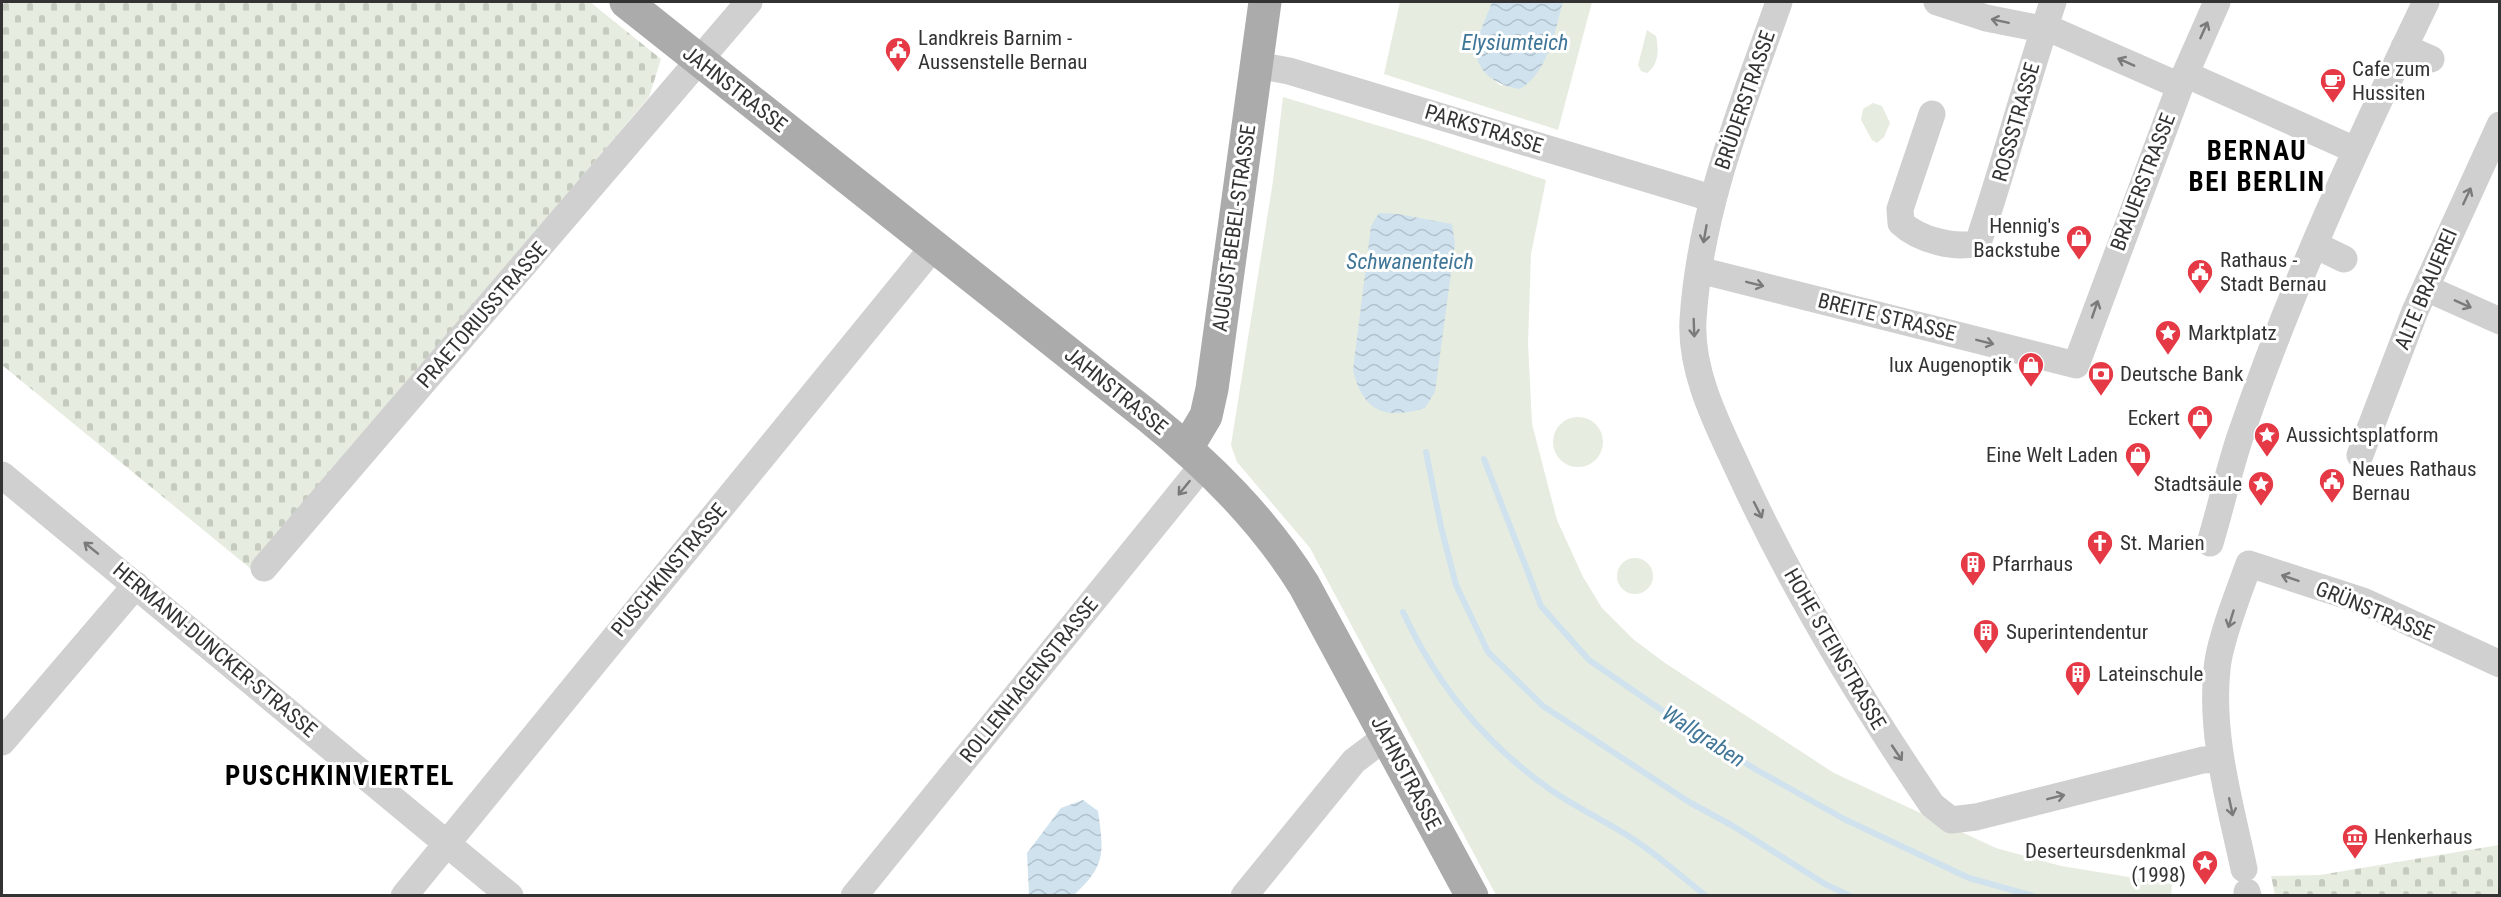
<svg xmlns="http://www.w3.org/2000/svg" width="2501" height="897" font-family="'Roboto Condensed',sans-serif">
  <style>
    .cemetery { fill: url(#cemetery-stones) }
    .park { fill: #e6ecdf }
    .water { fill: url(#water-waves) }
    .lines { fill: none; stroke-linecap: round; stroke-linejoin: round }
    .stream { stroke: #cfe2ee; stroke-width: 6 }
    .minor { stroke: #d0d0d0; stroke-width: 27 }
    .major { stroke: #ababab; stroke-width: 33 }
    .oneway { stroke: #7a7a7a }
    .labels { text-anchor: middle; stroke-width: 6; stroke-linejoin: round; paint-order: stroke }
    .poi-label { font-size: 21px; fill: #333; stroke: #fff; text-anchor: start }
    .street-label { font-size: 21px; fill: #333; stroke: #fff }
    .water-label { font-size: 22px; font-style: italic; fill: #3f7597; stroke: #fff }
    .district-label { font-size: 27px; font-weight: bold; letter-spacing: 1.5px; fill: #000; stroke: #fff }
  </style>
  <defs>
    <pattern id="cemetery-stones" width="16" height="16" patternUnits="userSpaceOnUse" patternTransform="scale(1.5)"><rect width="16" height="16" fill="#e6ecdf"/><path d="M2 7V4a2 2 0 0 1 4 0v3zM10 15v-3a2 2 0 0 1 4 0v3z" fill="#c6cbc0"/></pattern>
    <pattern id="water-waves" width="16" height="10" patternUnits="userSpaceOnUse" patternTransform="scale(1.5)"><rect width="16" height="10" fill="#cfe2ee"/><path d="M0 5q4-4 8 0t8 0" fill="none" stroke="#b2c2cd"/></pattern>
  </defs>
  <rect width="100%" height="100%" fill="#fff"/>
  <path class="cemetery" d="M 2,2 L 590,2 L 661,59 L 649,97 L 251,569 L 2,365 Z
    M 2499,845 L 2499,895 L 2275,895 L 2271,876 L 2320,875 Z"/>
  <path class="park" d="M 1400,2 L 1492,2 C 1479,42 1465,55 1501,86 L 1545,59 L 1563,2 L 1592,2 L 1558,130 L 1384,74 Z
    M 1647,30 L 1656,36 C 1659,49 1659,65 1647,73 L 1641,71 L 1638,65 Z
    M 1283,97 L 1426,140 L 1546,180 L 1531,254 L 1528,343 L 1532,424 L 1557,520 L 1583,577 L 1602,608 L 1633,639 L 1665,663 L 1834,773 L 1996,848 L 2061,866 L 2172,884 L 2171,895 L 1496,895 L 1310,548 L 1237,462 L 1231,445 L 1273,181 Z
    M 1873,103 L 1882,106 L 1890,123 L 1884,137 L 1877,143 L 1872,140 L 1861,120 L 1863,109 Z
    M1553 442a25 25 0 1 1 50 0a25 25 0 1 1-50 0Z
    M1617 576a18 18 0 1 1 36 0a18 18 0 1 1-36 0Z"/>
  <path class="water" d="M 1492,2 L 1563,2 C 1554,33 1549,71 1520,89 C 1500,86 1478,75 1476,52 C 1475,41 1488,13 1492,2 Z
    M 1379,213 L 1398,214 L 1452,224 L 1455,243 L 1435,392 L 1425,408 C 1385,420 1363,412 1353,370 L 1371,226 Z
    M 1083,800 L 1098,811 C 1104,853 1106,865 1074,895 L 1029,895 L 1027,853 L 1061,808 Z"/>
  <g class="lines">
    <path class="stream" d="M 1426,452 L 1441,527 L 1456,585 L 1488,652 L 1543,706 L 1689,802 L 1733,826 L 1825,884 L 1850,896
      M 1484,459 L 1541,606 L 1589,660 L 1660,709 L 1755,769 L 1844,819 L 1969,878 L 2033,896
      M 1403,612 C 1437,685 1484,743 1551,790 C 1577,808 1607,822 1633,839 C 1659,856 1682,877 1706,896"/>
    <path class="minor" d="M 1779,2 C 1742,107 1700,208 1693,320 C 1690,373 1718,425 1739,471 C 1793,589 1859,698 1932,805 L 1951,820 L 1976,817 L 2203,760 L 2221,759
      M 1937,2 L 1986,18 L 2057,32 L 2180,86
      M 2404,47 L 2431,59
      M 1256,65 L 1289,71 L 1711,198
      M 2185,74 L 2355,150
      M 1932,114 L 1900,209 L 1901,223 C 1919,240 1955,249 1978,243 C 2005,163 2026,82 2053,2
      M 2315,245 L 2344,259
      M 1699,270 L 2076,365 L 2180,86 L 2217,2
      M 2426,288 L 2500,321
      M 2360,455 L 2415,311 L 2500,125
      M 2,475 L 510,896
      M 2210,543 C 2221,507 2229,469 2241,434 C 2292,285 2358,143 2426,2
      M 264,568 L 749,2
      M 2,742 L 136,585
      M 2244,869 C 2230,803 2210,736 2217,669 C 2219,642 2239,591 2249,564 L 2363,601 L 2500,664
      M 2247,892 L 2248,896
      M 404,896 L 935,245
      M 854,896 L 1204,464
      M 1244,896 L 1354,761 L 1387,736"/>
    <path class="major" d="M 626,2 L 1149,417 C 1209,466 1263,519 1304,585 L 1472,896
      M 1187,448 L 1206,416 L 1212,389 L 1265,2"/>
  </g>
  <defs><path id="oneway-shaft" d="M-6 0H5M1.5-3L5.5 0L1.5 3" fill="none" stroke-width="1.6" stroke-linecap="round" stroke-linejoin="round" transform="scale(1.5)"/></defs>
  <g class="oneway">
    <use href="#oneway-shaft" transform="translate(2000 21) rotate(-168)"/>
    <use href="#oneway-shaft" transform="translate(2204 30) rotate(-66)"/>
    <use href="#oneway-shaft" transform="translate(2126 62) rotate(-156)"/>
    <use href="#oneway-shaft" transform="translate(2467 196) rotate(-65)"/>
    <use href="#oneway-shaft" transform="translate(1705 234) rotate(100)"/>
    <use href="#oneway-shaft" transform="translate(1755 284) rotate(14)"/>
    <use href="#oneway-shaft" transform="translate(2463 304) rotate(24)"/>
    <use href="#oneway-shaft" transform="translate(2095 309) rotate(-71)"/>
    <use href="#oneway-shaft" transform="translate(1694 328) rotate(88)"/>
    <use href="#oneway-shaft" transform="translate(1985 342) rotate(14)"/>
    <use href="#oneway-shaft" transform="translate(1184 488) rotate(129)"/>
    <use href="#oneway-shaft" transform="translate(1758 510) rotate(63)"/>
    <use href="#oneway-shaft" transform="translate(91 548) rotate(-141)"/>
    <use href="#oneway-shaft" transform="translate(2290 578) rotate(-161)"/>
    <use href="#oneway-shaft" transform="translate(2231 619) rotate(107)"/>
    <use href="#oneway-shaft" transform="translate(1897 753) rotate(56)"/>
    <use href="#oneway-shaft" transform="translate(2056 797) rotate(-14)"/>
    <use href="#oneway-shaft" transform="translate(2231 807) rotate(78)"/>
  </g>
  <defs>
    <g id="civic-pin" transform="scale(1.35)"><path d="M0 17L-7.5 6A9.5 9.5 0 1 1 7.5 6Z" fill="#e63946" stroke="#fff"/><path d="M-.6-6.5H3V-4.5H.6V-3L4-1V1h2V6H-6V1h2V-1L-.6-3ZM-1.2 2.5V6h2.4V2.5Z" fill="#fff"/></g>
    <g id="cafe-pin" transform="scale(1.35)"><path d="M0 17L-7.5 6A9.5 9.5 0 1 1 7.5 6Z" fill="#e63946" stroke="#fff"/><path d="M-5.5-4.5H6V0H3Q3 3.5 0 3.5H-2.5Q-5.5 3.5-5.5 0ZM3-3.2v2h1.7v-2ZM-6 4.5H4V6H-6Z" fill="#fff"/></g>
    <g id="shop-pin" transform="scale(1.35)"><path d="M0 17L-7.5 6A9.5 9.5 0 1 1 7.5 6Z" fill="#e63946" stroke="#fff"/><path d="M-5-2.5h2.3a2.7 3.5 0 0 1 5.4 0H5L5.5 6h-11ZM-1.5-2.5h3a1.5 2.3 0 0 0-3 0Z" fill="#fff"/></g>
    <g id="sight-pin" transform="scale(1.35)"><path d="M0 17L-7.5 6A9.5 9.5 0 1 1 7.5 6Z" fill="#e63946" stroke="#fff"/><path d="M0-6L1.8-2.2L6-1.7L2.9 1.2L3.7 5.4L0 3.3L-3.7 5.4L-2.9 1.2L-6-1.7L-1.8-2.2Z" fill="#fff"/></g>
    <g id="bank-pin" transform="scale(1.35)"><path d="M0 17L-7.5 6A9.5 9.5 0 1 1 7.5 6Z" fill="#e63946" stroke="#fff"/><path d="M-6-4H6V4H-6ZM0-2.3a2.3 2.3 0 1 0 0 4.6a2.3 2.3 0 1 0 0-4.6Z" fill="#fff"/></g>
    <g id="church-pin" transform="scale(1.35)"><path d="M0 17L-7.5 6A9.5 9.5 0 1 1 7.5 6Z" fill="#e63946" stroke="#fff"/><path d="M-1.2-6h2.4v3.5h3.3v2.4h-3.3V6h-2.4V-.1h-3.3v-2.4h3.3Z" fill="#fff"/></g>
    <g id="building-pin" transform="scale(1.35)"><path d="M0 17L-7.5 6A9.5 9.5 0 1 1 7.5 6Z" fill="#e63946" stroke="#fff"/><path d="M-4-6H4V6H1V3H-1V6H-4ZM-2.5-4.3h1.7v1.8h-1.7ZM.8-4.3h1.7v1.8H.8ZM-2.5-1h1.7V.8h-1.7ZM.8-1h1.7V.8H.8Z" fill="#fff"/></g>
    <g id="museum-pin" transform="scale(1.35)"><path d="M0 17L-7.5 6A9.5 9.5 0 1 1 7.5 6Z" fill="#e63946" stroke="#fff"/><path d="M0-6L6-3V-2H-6V-3ZM-5-1h2V3h-2ZM-1-1h2V3h-2ZM3-1h2V3H3ZM-6 4H6V6H-6Z" fill="#fff"/></g>
  </defs>
  <g fill-rule="evenodd">
    <use href="#civic-pin" x="898" y="50"/>
    <use href="#cafe-pin" x="2333" y="81"/>
    <use href="#shop-pin" x="2079" y="238"/>
    <use href="#civic-pin" x="2200" y="272"/>
    <use href="#sight-pin" x="2168" y="333"/>
    <use href="#shop-pin" x="2031" y="365"/>
    <use href="#bank-pin" x="2101" y="374"/>
    <use href="#shop-pin" x="2200" y="418"/>
    <use href="#sight-pin" x="2267" y="435"/>
    <use href="#shop-pin" x="2138" y="455"/>
    <use href="#civic-pin" x="2332" y="481"/>
    <use href="#sight-pin" x="2261" y="484"/>
    <use href="#church-pin" x="2100" y="543"/>
    <use href="#building-pin" x="1973" y="564"/>
    <use href="#building-pin" x="1986" y="632"/>
    <use href="#building-pin" x="2078" y="674"/>
    <use href="#museum-pin" x="2355" y="837"/>
    <use href="#sight-pin" x="2205" y="863"/>
  </g>
  <g class="labels">
    <g class="poi-label">
      <text x="918" y="45">Landkreis Barnim -<tspan x="918" dy="24">Aussenstelle Bernau</tspan></text>
      <text x="2352" y="76">Cafe zum<tspan x="2352" dy="24">Hussiten</tspan></text>
      <text x="2060" y="233" text-anchor="end">Hennig's<tspan x="2060" dy="24">Backstube</tspan></text>
      <text x="2220" y="267">Rathaus -<tspan x="2220" dy="24">Stadt Bernau</tspan></text>
      <text x="2188" y="340">Marktplatz</text>
      <text x="2012" y="372" text-anchor="end">lux Augenoptik</text>
      <text x="2120" y="381">Deutsche Bank</text>
      <text x="2180" y="425" text-anchor="end">Eckert</text>
      <text x="2286" y="442">Aussichtsplatform</text>
      <text x="2118" y="462" text-anchor="end">Eine Welt Laden</text>
      <text x="2352" y="476">Neues Rathaus<tspan x="2352" dy="24">Bernau</tspan></text>
      <text x="2242" y="491" text-anchor="end">Stadtsäule</text>
      <text x="2120" y="550">St. Marien</text>
      <text x="1992" y="571">Pfarrhaus</text>
      <text x="2006" y="639">Superintendentur</text>
      <text x="2098" y="681">Lateinschule</text>
      <text x="2374" y="844">Henkerhaus</text>
      <text x="2186" y="858" text-anchor="end">Deserteursdenkmal<tspan x="2186" dy="24">(1998)</tspan></text>
    </g>
    <g class="street-label">
      <text transform="translate(735 89) rotate(38)" y="7">JAHNSTRASSE</text>
      <text transform="translate(1745 100) rotate(-71)" y="7">BRÜDERSTRASSE</text>
      <text transform="translate(2016 122) rotate(-74)" y="7">ROSSSTRASSE</text>
      <text transform="translate(1484 129) rotate(17)" y="7">PARKSTRASSE</text>
      <text transform="translate(2143 182) rotate(-69)" y="7">BRAUERSTRASSE</text>
      <text transform="translate(1234 228) rotate(-82)" y="7">AUGUST-BEBEL-STRASSE</text>
      <text transform="translate(2426 289) rotate(-67)" y="7">ALTE BRAUEREI</text>
      <text transform="translate(482 315) rotate(-49)" y="7">PRAETORIUSSTRASSE</text>
      <text transform="translate(1887 317) rotate(14)" y="7">BREITE STRASSE</text>
      <text transform="translate(1116 391) rotate(39)" y="7">JAHNSTRASSE</text>
      <text transform="translate(669 570) rotate(-50)" y="7">PUSCHKINSTRASSE</text>
      <text transform="translate(2375 611) rotate(22)" y="7">GRÜNSTRASSE</text>
      <text transform="translate(1835 649) rotate(60)" y="7">HOHE STEINSTRASSE</text>
      <text transform="translate(215 650) rotate(40)" y="7">HERMANN-DUNCKER-STRASSE</text>
      <text transform="translate(1029 680) rotate(-51)" y="7">ROLLENHAGENSTRASSE</text>
      <text transform="translate(1406 773) rotate(62)" y="7">JAHNSTRASSE</text>
    </g>
    <g class="water-label">
      <text x="1515" y="50">Elysiumteich</text>
      <text x="1410" y="269">Schwanenteich</text>
      <text transform="translate(1704 736) rotate(33)" y="8">Wallgraben</text>
    </g>
    <g class="district-label">
      <text x="2257" y="160">BERNAU<tspan x="2257" dy="31">BEI BERLIN</tspan></text>
      <text x="340" y="785">PUSCHKINVIERTEL</text>
    </g>
  </g>
  <rect width="2501" height="897" fill="none" stroke="#333333" stroke-width="6"/>
</svg>
